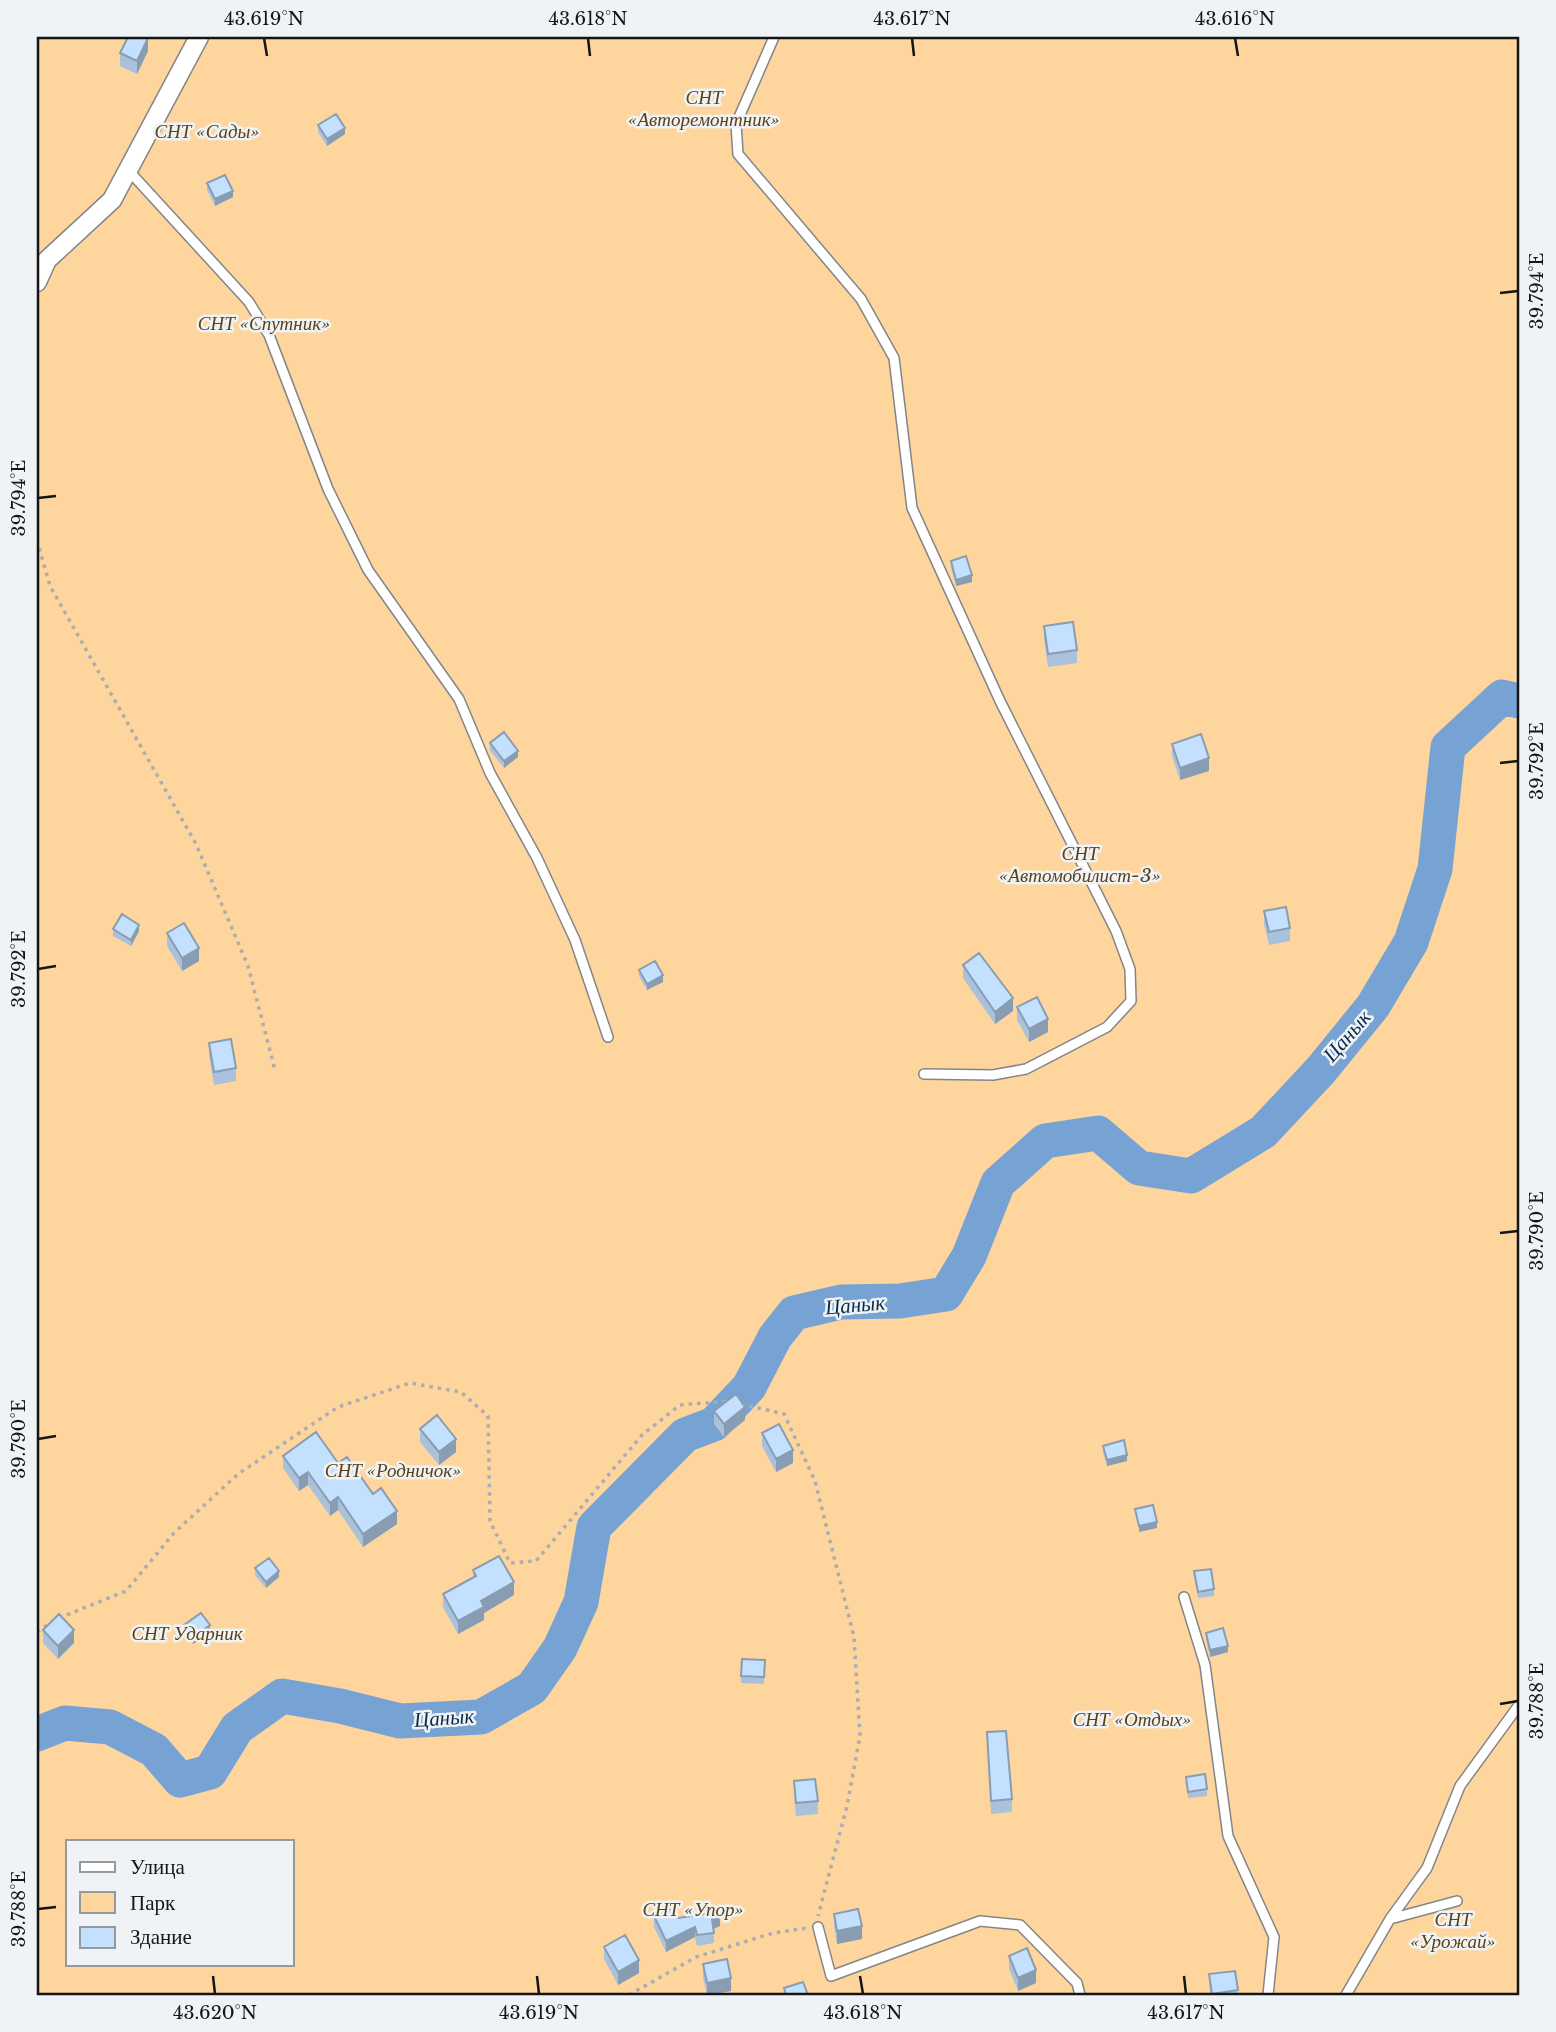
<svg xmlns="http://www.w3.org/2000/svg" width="1556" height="2032" font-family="'Libre Baskerville',serif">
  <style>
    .green { fill: #fdd59d; fill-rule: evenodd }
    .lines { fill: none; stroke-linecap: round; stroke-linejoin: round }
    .river { stroke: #77a3d4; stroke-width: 35 }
    .service-casing { stroke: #838689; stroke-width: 12 }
    .minor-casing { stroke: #838689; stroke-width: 21 }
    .path { stroke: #abaeb1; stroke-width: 3.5; stroke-dasharray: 3.5 5; stroke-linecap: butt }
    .service { stroke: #fff; stroke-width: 9 }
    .minor { stroke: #fff; stroke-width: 18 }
    .wall { fill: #a9c1db }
    .shaded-wall { fill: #899db2 }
    .building { fill: #c4e0ff; stroke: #899db2; stroke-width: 2 }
    .ticks { fill: none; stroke: #141516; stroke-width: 2.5 }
    .labels { text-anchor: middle; stroke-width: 5; stroke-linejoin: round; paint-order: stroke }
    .park-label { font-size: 19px; font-style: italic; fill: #5c4115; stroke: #eff3f6 }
    .water-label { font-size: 21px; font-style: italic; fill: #0a2c4c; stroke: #eff3f6 }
    .neatline { fill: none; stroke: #141516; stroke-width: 2.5 }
    .ticks-label { font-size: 18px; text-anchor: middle; fill: #141516 }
  </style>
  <rect width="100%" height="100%" fill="#eff3f6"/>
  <path class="green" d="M 37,37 L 1519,37 L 1519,1995 L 37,1995 ZM 68,1841 L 292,1841 L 292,1964 L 68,1964 Z"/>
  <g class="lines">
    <path class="river" d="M 37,1734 L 65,1723 L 110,1727 L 154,1750 L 180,1780 L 210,1772 L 237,1728 L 282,1696 L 340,1706 L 400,1721 L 481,1717 L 532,1688 L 560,1648 L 581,1602 L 594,1527 L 685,1435 L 714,1424 L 749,1387 L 775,1337 L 794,1313 L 841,1302 L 900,1301 L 946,1294 L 969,1256 L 998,1183 L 1045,1141 L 1098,1133 L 1139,1168 L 1191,1176 L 1263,1132 L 1321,1070 L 1373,1006 L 1411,942 L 1435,869 L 1448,747 L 1502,697 L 1519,701"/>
    <g class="service-casing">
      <path id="service" d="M 774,37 L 736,124 L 738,154 L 861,299 L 894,358 L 912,508 L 1000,701 L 1116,931 L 1130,969 L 1131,1001 L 1107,1027 L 1026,1069 L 993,1075 L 924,1074
        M 129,171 L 249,302 L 269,335 L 328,489 L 368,570 L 459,699 L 490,773 L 537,858 L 575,940 L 608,1037
        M 1184,1597 L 1205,1665 L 1228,1836 L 1274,1937 L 1268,1995
        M 1390,1919 L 1427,1868 L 1460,1786 L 1519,1705
        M 818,1927 L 831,1976 L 980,1921 L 1020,1925 L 1077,1983 L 1080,1995
        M 1346,1995 L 1390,1919 L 1457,1901"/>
    </g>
    <g class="minor-casing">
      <path id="minor" d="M 37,282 L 47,260 L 112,200 L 199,37"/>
    </g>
    <path class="path" d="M 37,540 L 50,586 L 196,844 L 248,966 L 275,1070
      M 741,1404 L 784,1414 L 815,1481 L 854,1637 L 860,1736 L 847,1806 L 818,1916
      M 59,1618 L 126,1591 L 174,1533 L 238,1474 L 338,1407 L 410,1383 L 461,1392 L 488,1416 L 490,1521 L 510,1563 L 536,1561 L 642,1435 L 680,1405 L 730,1401
      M 37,1632 L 53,1621
      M 629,1995 L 696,1957 L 773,1933 L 807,1928"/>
    <use href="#service" class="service"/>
    <use href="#minor" class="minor"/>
  </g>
  <path class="wall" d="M 148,51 L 137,74 L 120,66 L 120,53 Z
    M 318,125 L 345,134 L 327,146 L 318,132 Z
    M 207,183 L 233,197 L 215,206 L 207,190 Z
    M 951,561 L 972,582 L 956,586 L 951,568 Z
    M 1044,626 L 1077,650 L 1077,663 L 1048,667 L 1044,639 Z
    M 490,743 L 518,757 L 504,768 L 490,750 Z
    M 1172,744 L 1209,771 L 1180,780 L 1172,756 Z
    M 1264,911 L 1290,928 L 1290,941 L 1269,945 L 1264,924 Z
    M 113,929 L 139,931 L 131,946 L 113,936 Z
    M 167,933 L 199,961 L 182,971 L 167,946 Z
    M 963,965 L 1013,1011 L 995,1024 L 963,978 Z
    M 639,970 L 663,982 L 647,990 L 639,976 Z
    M 1017,1007 L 1048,1032 L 1029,1042 L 1017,1020 Z
    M 209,1043 L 236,1068 L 236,1081 L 214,1085 L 209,1056 Z
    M 714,1411 L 745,1420 L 724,1437 L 714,1424 Z
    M 420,1429 L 456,1452 L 439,1465 L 420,1442 Z
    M 762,1433 L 793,1463 L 776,1472 L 762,1446 Z
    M 1103,1446 L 1127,1461 L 1107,1466 L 1103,1452 Z
    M 283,1456 L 338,1463 L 373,1494 L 397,1524 L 363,1547 L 338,1510 L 330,1516 L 308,1485 L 299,1491 L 283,1468 Z
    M 255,1568 L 279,1577 L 266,1588 L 255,1575 Z
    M 473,1570 L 514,1595 L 484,1613 L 484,1620 L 458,1634 L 443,1607 L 443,1594 L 473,1577 Z
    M 1194,1571 L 1214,1589 L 1214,1596 L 1198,1598 Z
    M 184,1625 L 210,1632 L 193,1644 L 184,1631 Z
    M 43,1630 L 74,1643 L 58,1659 L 43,1643 Z
    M 1206,1633 L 1228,1652 L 1210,1657 L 1206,1639 Z
    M 765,1660 L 764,1684 L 741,1683 L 741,1676 Z
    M 987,1732 L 1012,1799 L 1012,1812 L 991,1814 Z
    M 1186,1777 L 1207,1789 L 1207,1796 L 1188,1798 Z
    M 794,1781 L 818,1801 L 818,1814 L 796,1816 L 794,1794 Z
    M 834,1914 L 862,1939 L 837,1944 L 834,1927 Z
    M 654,1916 L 678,1918 L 720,1926 L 714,1929 L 714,1943 L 697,1946 L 695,1937 L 666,1952 L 654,1927 Z
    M 604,1947 L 639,1973 L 618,1985 L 604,1959 Z
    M 1009,1956 L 1036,1983 L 1018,1991 L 1009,1969 Z
    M 703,1964 L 731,1991 L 707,1995 L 703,1977 Z
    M 1209,1974 L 1238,1990 L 1238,1995 L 1210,1995 Z"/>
  <path class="shaded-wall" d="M 148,38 L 148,51 L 137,74 L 137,61 Z
    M 345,128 L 345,134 L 327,146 L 327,139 Z
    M 233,191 L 233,197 L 215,206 L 215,199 Z
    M 972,575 L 972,582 L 956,586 L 956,580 Z
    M 518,751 L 518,757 L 504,768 L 504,761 Z
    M 1209,758 L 1209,771 L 1180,780 L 1180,768 Z
    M 139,925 L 139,931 L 131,946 L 131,940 Z
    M 199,948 L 199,961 L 182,971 L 182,958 Z
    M 663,975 L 663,982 L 647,990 L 647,984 Z
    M 1013,998 L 1013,1011 L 995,1024 L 995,1012 Z
    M 1048,1019 L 1048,1032 L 1029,1042 L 1029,1029 Z
    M 745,1407 L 745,1420 L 724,1437 L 724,1424 Z
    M 456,1439 L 456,1452 L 439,1465 L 439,1452 Z
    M 793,1450 L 793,1463 L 776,1472 L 776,1459 Z
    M 1127,1455 L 1127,1461 L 1107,1466 L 1107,1460 Z
    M 308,1472 L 308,1485 L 299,1491 L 299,1478 Z
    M 338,1497 L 338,1510 L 330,1516 L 330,1503 Z
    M 397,1511 L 397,1524 L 363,1547 L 363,1534 Z
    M 1157,1522 L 1157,1528 L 1139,1532 L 1139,1526 Z
    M 279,1571 L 279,1577 L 266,1588 L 266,1582 Z
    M 514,1582 L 514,1595 L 484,1613 L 484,1620 L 458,1634 L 458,1621 L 481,1601 Z
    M 210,1625 L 210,1632 L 193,1644 L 193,1637 Z
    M 74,1630 L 74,1643 L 58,1659 L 58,1646 Z
    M 1228,1646 L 1228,1652 L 1210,1657 L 1210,1650 Z
    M 720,1915 L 720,1926 L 712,1929 L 712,1919 Z
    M 862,1926 L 862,1939 L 837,1944 L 837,1931 Z
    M 695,1927 L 695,1937 L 666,1952 L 666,1941 Z
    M 639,1960 L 639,1973 L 618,1985 L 618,1972 Z
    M 1036,1970 L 1036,1983 L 1018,1991 L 1018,1978 Z
    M 731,1978 L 731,1991 L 707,1995 L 707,1983 Z"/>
  <path class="building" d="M 128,37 L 146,37 L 148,38 L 137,61 L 120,53 Z
    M 336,114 L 345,128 L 327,139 L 318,125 Z
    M 225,175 L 233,191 L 215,199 L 207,183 Z
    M 966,556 L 972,575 L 956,580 L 951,561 Z
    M 1073,622 L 1077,650 L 1048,654 L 1044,626 Z
    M 504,732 L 518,751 L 504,761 L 490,743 Z
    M 1201,734 L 1209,758 L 1180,768 L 1172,744 Z
    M 1286,907 L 1290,928 L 1269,932 L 1264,911 Z
    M 122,914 L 139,925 L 131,940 L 113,929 Z
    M 184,923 L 199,948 L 182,958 L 167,933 Z
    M 979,953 L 1013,998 L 995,1012 L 963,965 Z
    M 655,961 L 663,975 L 647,984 L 639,970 Z
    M 1037,997 L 1048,1019 L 1029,1029 L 1017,1007 Z
    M 231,1039 L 236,1068 L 214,1072 L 209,1043 Z
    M 736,1394 L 745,1407 L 724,1424 L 714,1411 Z
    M 437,1415 L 456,1439 L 439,1452 L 420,1429 Z
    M 779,1424 L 793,1450 L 776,1459 L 762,1433 Z
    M 316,1432 L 338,1463 L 347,1457 L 373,1494 L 381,1488 L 397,1511 L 363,1534 L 338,1497 L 330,1503 L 308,1472 L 299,1478 L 283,1456 Z
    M 1124,1440 L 1127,1455 L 1107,1460 L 1103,1446 Z
    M 1153,1505 L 1157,1522 L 1139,1526 L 1135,1509 Z
    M 499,1556 L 514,1582 L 481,1601 L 484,1607 L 458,1621 L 443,1594 L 476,1576 L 473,1570 Z
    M 269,1558 L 279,1571 L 266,1582 L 255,1568 Z
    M 1211,1569 L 1214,1589 L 1198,1592 L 1194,1571 Z
    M 201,1613 L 210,1625 L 193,1637 L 184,1625 Z
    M 59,1614 L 74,1630 L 58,1646 L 43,1630 Z
    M 1223,1628 L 1228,1646 L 1210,1650 L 1206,1633 Z
    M 742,1659 L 765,1660 L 764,1677 L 741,1676 Z
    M 1006,1731 L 1012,1799 L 991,1801 L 987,1732 Z
    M 1205,1774 L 1207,1789 L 1188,1792 L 1186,1777 Z
    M 815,1779 L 818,1801 L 796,1803 L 794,1781 Z
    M 673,1908 L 678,1918 L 719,1912 L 720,1915 L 712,1919 L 714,1933 L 697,1935 L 695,1927 L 666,1941 L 654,1916 Z
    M 858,1909 L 862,1926 L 837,1931 L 834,1914 Z
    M 625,1935 L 639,1960 L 618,1972 L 604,1947 Z
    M 1027,1948 L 1036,1970 L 1018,1978 L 1009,1956 Z
    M 727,1959 L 731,1978 L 707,1983 L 703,1964 Z
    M 1235,1971 L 1238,1990 L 1212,1994 L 1209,1974 Z
    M 803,1982 L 808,1995 L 786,1995 L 784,1988 Z"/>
  <path class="ticks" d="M 264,38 L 267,56M 588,38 L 590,56M 912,38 L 914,56M 1235,38 L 1238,56M 1500,293 L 1518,291M 38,498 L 56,496M 1500,763 L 1518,761M 38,969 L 56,966M 1500,1233 L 1518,1231M 38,1439 L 56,1436M 1500,1704 L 1518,1701M 38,1909 L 56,1907M 213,1976 L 215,1994M 537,1976 L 539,1994M 860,1976 L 863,1994M 1184,1976 L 1186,1994"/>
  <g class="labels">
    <g class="park-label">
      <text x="704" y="104">СНТ<tspan x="704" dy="22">«Авторемонтник»</tspan></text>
      <text x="207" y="138">СНТ «Сады»</text>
      <text x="264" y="330">СНТ «Спутник»</text>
      <text x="1080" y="860">СНТ<tspan x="1080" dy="22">«Автомобилист-3»</tspan></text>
      <text x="393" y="1477">СНТ «Родничок»</text>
      <text x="187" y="1640">СНТ Ударник</text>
      <text x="1132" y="1726">СНТ «Отдых»</text>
      <text x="693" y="1916">СНТ «Упор»</text>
      <text x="1453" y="1926">СНТ<tspan x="1453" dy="22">«Урожай»</tspan></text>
    </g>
    <g class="water-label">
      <text transform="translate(1347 1036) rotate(-49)" y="7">Цанык</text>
      <text transform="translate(855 1305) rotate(-5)" y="7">Цанык</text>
      <text transform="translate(444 1718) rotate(-4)" y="7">Цанык</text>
    </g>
  </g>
  <rect width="1556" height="2032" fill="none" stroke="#eff3f6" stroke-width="77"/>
  <rect x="66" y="1840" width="228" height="126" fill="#eff3f6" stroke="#979a9c" stroke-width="2"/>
  <rect x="80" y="1862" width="35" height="10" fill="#ffffff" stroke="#979a9c" stroke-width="2"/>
  <text x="130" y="1874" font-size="21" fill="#141516">Улица</text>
  <rect x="80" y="1892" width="35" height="21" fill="#fdd59d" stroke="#979a9c" stroke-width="2"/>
  <text x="130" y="1910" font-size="21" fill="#141516">Парк</text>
  <rect x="80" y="1927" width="35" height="21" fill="#c4e0ff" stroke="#979a9c" stroke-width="2"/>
  <text x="130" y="1944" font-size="21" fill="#141516">Здание</text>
  <rect x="38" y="38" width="1480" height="1956" class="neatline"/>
  <g class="ticks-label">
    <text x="264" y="25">43.619°N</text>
    <text x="588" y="25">43.618°N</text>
    <text x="912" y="25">43.617°N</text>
    <text x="1235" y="25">43.616°N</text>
    <text transform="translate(1537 291) rotate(-90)" y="6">39.794°E</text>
    <text transform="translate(19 498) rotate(-90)" y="6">39.794°E</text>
    <text transform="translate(1537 761) rotate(-90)" y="6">39.792°E</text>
    <text transform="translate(19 969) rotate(-90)" y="6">39.792°E</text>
    <text transform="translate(1537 1231) rotate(-90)" y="6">39.790°E</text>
    <text transform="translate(19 1439) rotate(-90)" y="6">39.790°E</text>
    <text transform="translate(1537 1701) rotate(-90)" y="6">39.788°E</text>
    <text transform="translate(19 1909) rotate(-90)" y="6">39.788°E</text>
    <text x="215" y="2019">43.620°N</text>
    <text x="539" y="2019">43.619°N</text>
    <text x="863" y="2019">43.618°N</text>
    <text x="1186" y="2019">43.617°N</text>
  </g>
</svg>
